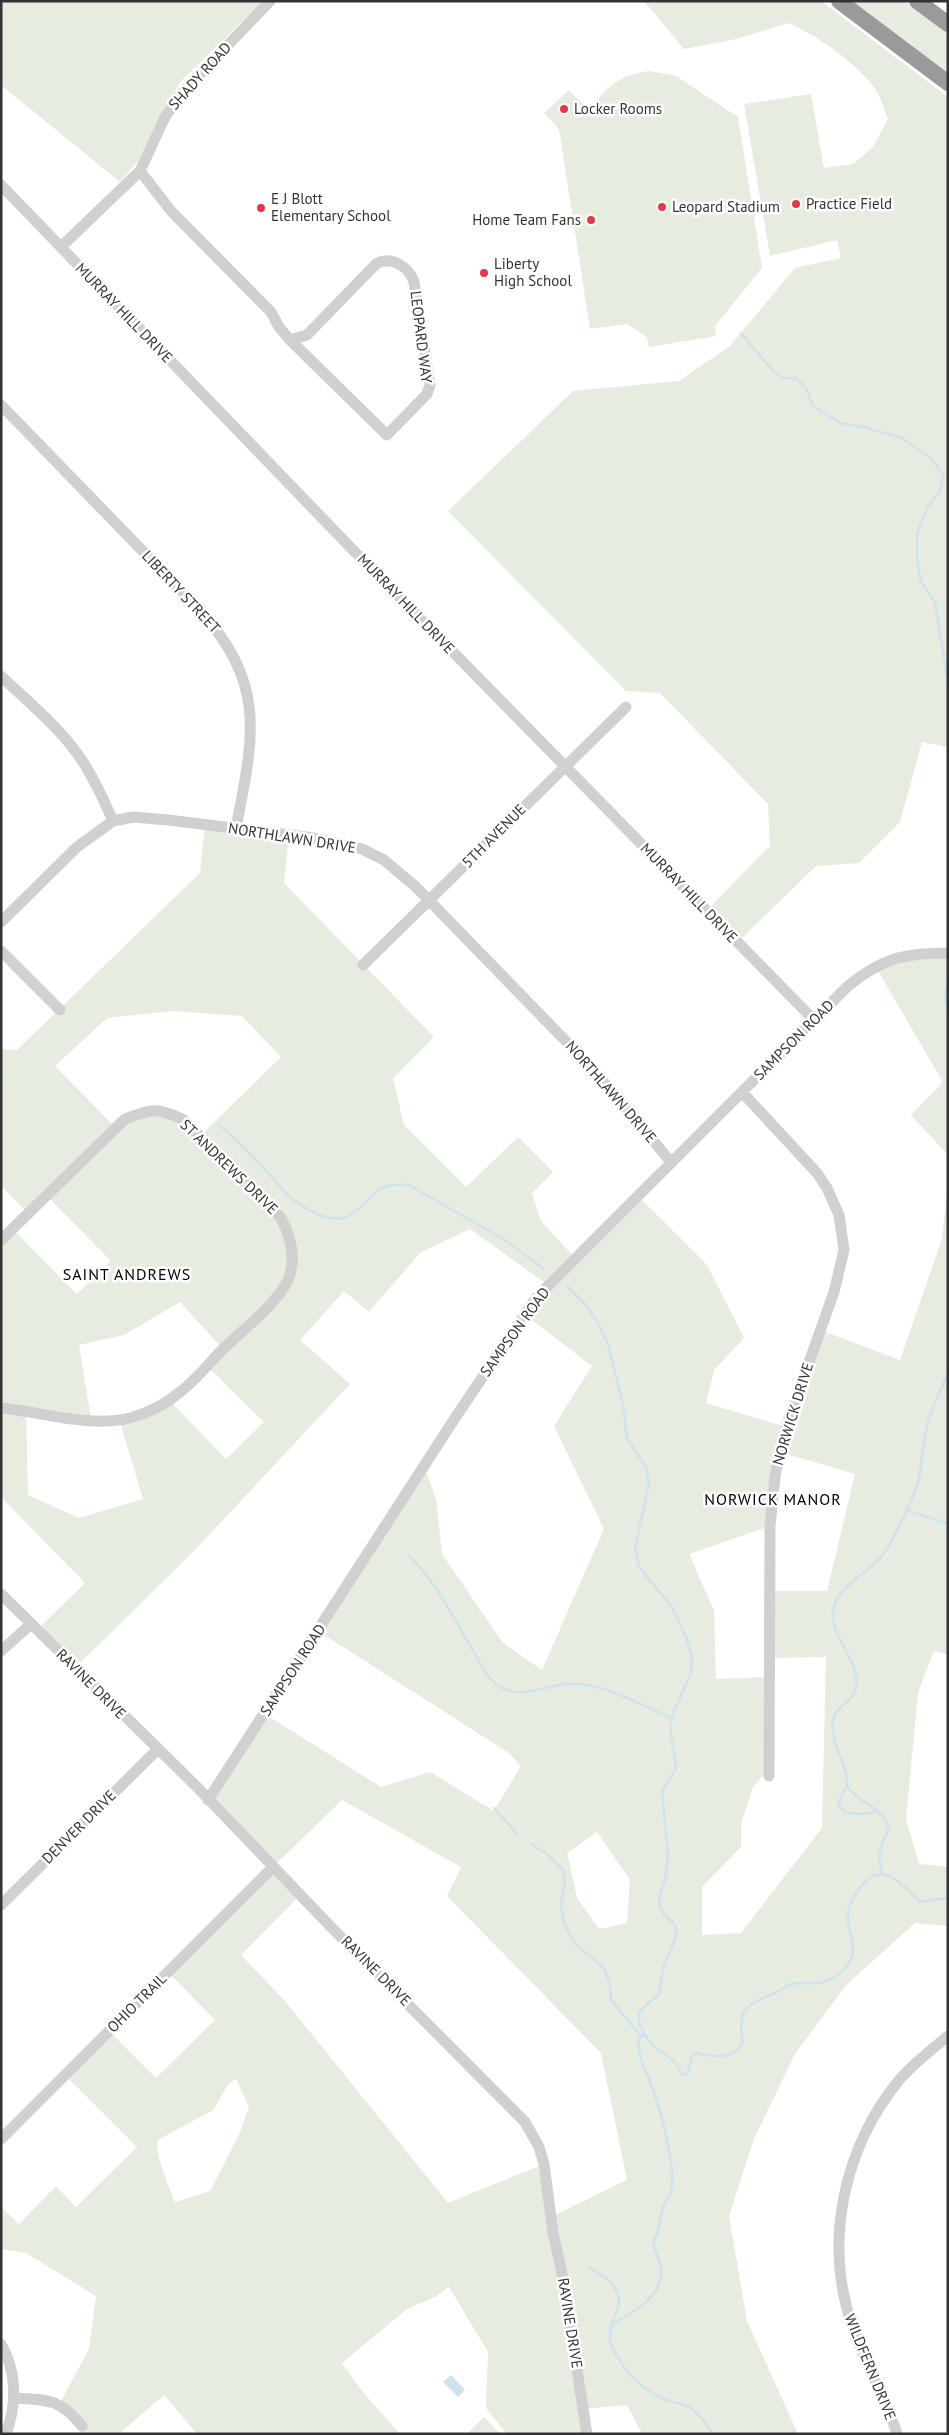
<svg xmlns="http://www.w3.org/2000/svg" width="949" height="2435" font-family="'PT Sans',sans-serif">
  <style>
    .green { fill: #e6ecdf; fill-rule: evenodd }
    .water { fill: #cfe2ee }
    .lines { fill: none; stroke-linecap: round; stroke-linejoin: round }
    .stream { stroke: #cfe2ee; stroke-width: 2.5 }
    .minor { stroke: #d0d0d0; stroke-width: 11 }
    .highway { stroke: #9a9a9a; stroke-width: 16 }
    .poi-dot { fill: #e63946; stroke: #fff; stroke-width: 2 }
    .labels { text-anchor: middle; stroke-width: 5; stroke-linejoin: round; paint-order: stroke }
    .street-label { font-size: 15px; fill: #333; stroke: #fff }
    .poi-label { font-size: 15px; fill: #333; stroke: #fff; text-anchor: start }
    .neighbourhood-label { font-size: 16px; letter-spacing: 1px; fill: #000; stroke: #fff }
  </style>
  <rect width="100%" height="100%" fill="#fff"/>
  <path class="green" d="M 1,1 L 263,1 L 181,81 L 158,118 L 139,160 L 120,182 L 1,85 Z
    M 644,1 L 821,1 L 948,97 L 948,747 L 922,742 L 900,822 L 859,863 L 816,866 L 742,938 L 711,906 L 770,846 L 768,804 L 660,693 L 626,691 L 448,511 L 573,391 L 679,381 L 730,346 L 795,268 L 841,258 L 837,240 L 770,256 L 744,104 L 811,94 L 824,168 L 853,164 L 873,147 L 888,119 C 884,110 881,98 876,90 C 857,63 819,37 789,23 L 736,39 L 684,49 Z
    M 852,1 L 904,1 L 948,34 L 948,74 Z
    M 649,71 L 676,76 L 738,117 L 762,268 L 715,326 L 716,336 L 649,347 L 647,337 L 627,324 L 590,329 L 559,129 L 544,113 L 569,90 L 584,105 L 593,105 C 610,84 621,75 649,71 Z
    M 205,824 L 289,835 L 284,883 L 434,1037 L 393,1078 L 404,1125 L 466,1187 L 518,1137 L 553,1172 L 532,1193 L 541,1221 L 575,1258 L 638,1196 L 707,1265 L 744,1338 L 714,1370 L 706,1403 L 786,1427 L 820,1330 L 900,1360 L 942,1239 L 948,1182 L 948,1655 L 934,1651 L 918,1693 L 906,1819 L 919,1864 L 948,1867 L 948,1926 L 915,1923 L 846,1985 L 795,2054 L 754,2139 L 729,2216 L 747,2321 L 798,2434 L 642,2434 L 627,2405 L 583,2409 L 587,2434 L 507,2434 L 486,2408 L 488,2352 L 449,2287 L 435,2297 L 407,2309 L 342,2363 L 362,2391 L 400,2434 L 197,2434 L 164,2395 L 119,2434 L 81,2434 L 82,2425 L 60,2403 L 89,2349 L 96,2296 L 26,2253 L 1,2249 L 1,2207 L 19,2224 L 56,2186 L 76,2207 L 137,2147 L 65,2075 L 109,2031 L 156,2078 L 215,2020 L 168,1972 L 272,1867 L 208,1800 L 265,1714 L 381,1787 L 430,1772 L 494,1811 L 521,1766 L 509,1753 L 318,1631 L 424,1466 L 436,1499 L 442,1554 L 503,1643 L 542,1670 L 604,1529 L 554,1426 L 592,1366 L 524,1314 L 548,1285 L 470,1229 L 420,1253 L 369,1312 L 344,1291 L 300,1340 L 350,1384 L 195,1550 L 75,1668 L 37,1630 L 85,1583 L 1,1497 L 1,1240 L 12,1229 L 77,1294 L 111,1261 L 46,1195 L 28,1213 L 1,1186 L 1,1049 L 17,1050 L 200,873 ZM 173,1011 L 242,1016 L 281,1057 L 200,1136 L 164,1110 L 115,1127 L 55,1066 L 107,1018 ZM 180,1302 L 223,1349 L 207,1366 L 264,1422 L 226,1459 L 169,1400 L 119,1419 L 143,1499 L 79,1518 L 28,1495 L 26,1410 L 91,1419 L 79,1345 L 124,1335 ZM 780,1452 L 855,1474 L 827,1591 L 770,1591 L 769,1658 L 826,1657 L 822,1828 L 741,1933 L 702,1935 L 702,1887 L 741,1847 L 741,1824 L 753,1787 L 769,1769 L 769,1677 L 716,1679 L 714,1610 L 689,1554 L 770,1526 ZM 342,1800 L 461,1867 L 447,1896 L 601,2053 L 627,2180 L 551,2217 L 544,2164 L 448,2203 L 285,2001 L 241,1955 L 300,1895 L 273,1867 ZM 597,1832 L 630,1880 L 627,1923 L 599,1929 L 577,1898 L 567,1853 ZM 236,2079 L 249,2107 L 239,2135 L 210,2191 L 175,2202 C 170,2188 153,2152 158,2140 L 213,2110 L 229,2083 Z
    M 948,946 L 948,1155 L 911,1115 L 943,1082 L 875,966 L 944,953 Z
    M 484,2417 L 500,2434 L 467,2434 Z"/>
  <path class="water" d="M 451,2375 L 465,2390 L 458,2397 L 443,2382 Z"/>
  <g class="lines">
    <path class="stream" d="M 741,333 L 775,373 L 784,378 L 796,378 L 807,390 L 813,406 L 840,423 L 863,427 L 902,438 L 932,459 L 943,475 L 940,492 L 927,507 L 917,534 L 917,560 L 921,582 L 935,602 L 948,683
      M 948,978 L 945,996 L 948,1013
      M 1,1082 L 2,1081
      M 218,1124 C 237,1140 254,1159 272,1177 C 279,1185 287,1196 296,1202 C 311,1212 335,1226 352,1214 C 376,1197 373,1182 409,1185 L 505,1240 L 544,1269
      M 567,1286 L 585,1304 L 598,1323 L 608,1344 L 623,1405 L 627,1438 L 646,1467 L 649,1483 L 635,1548 L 639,1567 L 672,1607 L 686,1637 L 692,1656 L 691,1673 L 674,1711 L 670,1725 L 676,1768 L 662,1792 L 668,1854 L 666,1876 L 660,1894 L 659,1905 L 664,1914 L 675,1925 L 677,1934 L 663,1969 L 659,1994 L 639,2012 L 639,2022 L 644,2034 L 638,2040 C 638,2058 646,2070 652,2087 C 660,2108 677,2170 671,2191 C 670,2197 664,2202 663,2208 C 659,2220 661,2229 654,2241 C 653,2250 660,2258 661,2268 C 664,2298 632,2312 611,2325
      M 906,1510 L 948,1524
      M 409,1556 C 435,1581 451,1613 469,1644 C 477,1657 485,1676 497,1685 C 520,1701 542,1686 567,1684 C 600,1681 641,1705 671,1718
      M 847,1785 L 838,1803 C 845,1819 863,1813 878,1812
      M 494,1808 L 518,1835
      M 531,1844 L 547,1854 L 563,1870 L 565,1882 L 561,1904 L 564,1923 L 575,1944 L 604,1968 L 610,1984 L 611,2000 L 641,2036
      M 882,1873 C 876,1854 881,1845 889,1828 C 882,1807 861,1804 849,1789 C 845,1785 847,1780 846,1774 C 844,1764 838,1753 835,1742 C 825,1700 851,1711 856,1687 C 861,1663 831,1638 833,1612 C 836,1583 873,1573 886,1550 C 898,1530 911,1505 918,1482 C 923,1464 922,1444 927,1426 C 931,1408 941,1391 948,1373
      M 644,2034 L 653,2046 L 674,2061 L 682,2075 L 688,2073 L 692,2056 L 696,2053 C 716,2057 731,2061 743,2042 C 736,2010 747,2004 775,1993 C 781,1990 788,1984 795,1983 C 813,1983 823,1986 839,1974 C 866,1953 845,1935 848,1911 C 850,1902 855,1895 860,1888 C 881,1858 902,1884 920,1902 L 948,1898
      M 589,2268 C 602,2274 624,2289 618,2307 C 614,2318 609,2328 610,2340 C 611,2348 618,2357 622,2364 C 630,2378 647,2391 662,2398 C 671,2402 682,2403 691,2408 C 701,2415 706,2424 713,2434"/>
    <path class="minor" d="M 140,171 L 171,211 L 271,312 L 279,327 L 290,340 L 387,435 L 427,394 L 430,385 L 414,282 C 409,267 391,255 376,264 L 307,335 L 290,340
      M 1,185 L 352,549 L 814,1020
      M 61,247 L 140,171 L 164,119 L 178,97 L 270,1
      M 1,405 L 198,608 C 267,684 254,735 236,828
      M 1,676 C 27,701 58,726 79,756 C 93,776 103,798 113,821
      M 1,922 L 77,847 L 113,821 L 133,817 L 168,820 L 314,838 L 362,849 L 384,860 L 416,887 L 592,1068 L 671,1162
      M 1,951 L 60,1010
      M 363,965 L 626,707
      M 742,1092 L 817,1173 L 827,1188 L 839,1215 L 844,1250 L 834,1292 L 786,1427 L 775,1476 L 770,1526 L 769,1776
      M 1,1240 L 125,1119 C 152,1109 157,1107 184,1120 L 281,1218 C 291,1237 297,1258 288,1280 C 278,1302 241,1332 223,1349 C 209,1363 196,1380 180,1392 C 166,1404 148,1413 130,1418 C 88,1428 42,1412 1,1408
      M 1,1594 L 198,1788 L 332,1928 L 525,2122 L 539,2147 L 544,2164 L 553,2233 L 561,2268 L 587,2434
      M 1,1651 L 31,1624
      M 208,1800 L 455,1418 L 535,1299 L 848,986 C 882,958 905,953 948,953
      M 1,1905 L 157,1750
      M 1,2139 L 273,1867
      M 1,2344 C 17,2372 17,2404 6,2434
      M 14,2398 C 48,2400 59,2398 82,2426
      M 897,2434 C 885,2396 864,2363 852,2325 C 823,2241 844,2147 900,2079 C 914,2063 931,2050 948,2036"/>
    <path class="highway" d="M 839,1 L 948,83
      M 917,1 L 948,24"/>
  </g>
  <g class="poi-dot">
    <circle cx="564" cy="109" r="5"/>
    <circle cx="796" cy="204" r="5"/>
    <circle cx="662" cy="207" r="5"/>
    <circle cx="261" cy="208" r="5"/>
    <circle cx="591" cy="220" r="5"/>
    <circle cx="484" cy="273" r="5"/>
  </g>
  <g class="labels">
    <g class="street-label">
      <text transform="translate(200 76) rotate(-48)" y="5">SHADY ROAD</text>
      <text transform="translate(124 313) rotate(46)" y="5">MURRAY HILL DRIVE</text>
      <text transform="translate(421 337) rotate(83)" y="5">LEOPARD WAY</text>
      <text transform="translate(181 592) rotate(47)" y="5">LIBERTY STREET</text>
      <text transform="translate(406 604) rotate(46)" y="5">MURRAY HILL DRIVE</text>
      <text transform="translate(494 836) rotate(-45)" y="5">5TH AVENUE</text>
      <text transform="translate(292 838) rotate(9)" y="5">NORTHLAWN DRIVE</text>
      <text transform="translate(689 893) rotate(46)" y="5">MURRAY HILL DRIVE</text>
      <text transform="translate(794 1040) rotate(-45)" y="5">SAMPSON ROAD</text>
      <text transform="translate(611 1092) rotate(49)" y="5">NORTHLAWN DRIVE</text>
      <text transform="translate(229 1167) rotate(44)" y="5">ST ANDREWS DRIVE</text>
      <text transform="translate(515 1332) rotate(-54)" y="5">SAMPSON ROAD</text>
      <text transform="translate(793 1414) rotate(-73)" y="5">NORWICK DRIVE</text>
      <text transform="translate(293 1670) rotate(-57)" y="5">SAMPSON ROAD</text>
      <text transform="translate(91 1684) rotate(45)" y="5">RAVINE DRIVE</text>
      <text transform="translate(79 1827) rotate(-45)" y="5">DENVER DRIVE</text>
      <text transform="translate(376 1971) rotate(45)" y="5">RAVINE DRIVE</text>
      <text transform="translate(137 2003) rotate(-45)" y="5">OHIO TRAIL</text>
      <text transform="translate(570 2323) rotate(81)" y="5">RAVINE DRIVE</text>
      <text transform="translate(870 2367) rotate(68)" y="5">WILDFERN DRIVE</text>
    </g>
    <g class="poi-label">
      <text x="574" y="114">Locker Rooms</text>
      <text x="271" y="204">E J Blott<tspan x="271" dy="17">Elementary School</tspan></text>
      <text x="806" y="209">Practice Field</text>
      <text x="672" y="212">Leopard Stadium</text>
      <text x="581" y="225" text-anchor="end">Home Team Fans</text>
      <text x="494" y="269">Liberty<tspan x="494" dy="17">High School</tspan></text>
    </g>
    <g class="neighbourhood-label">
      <text x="127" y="1280">SAINT ANDREWS</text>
      <text x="773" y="1505">NORWICK MANOR</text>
    </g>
  </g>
  <rect width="949" height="2435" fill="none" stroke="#333333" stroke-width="5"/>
</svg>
